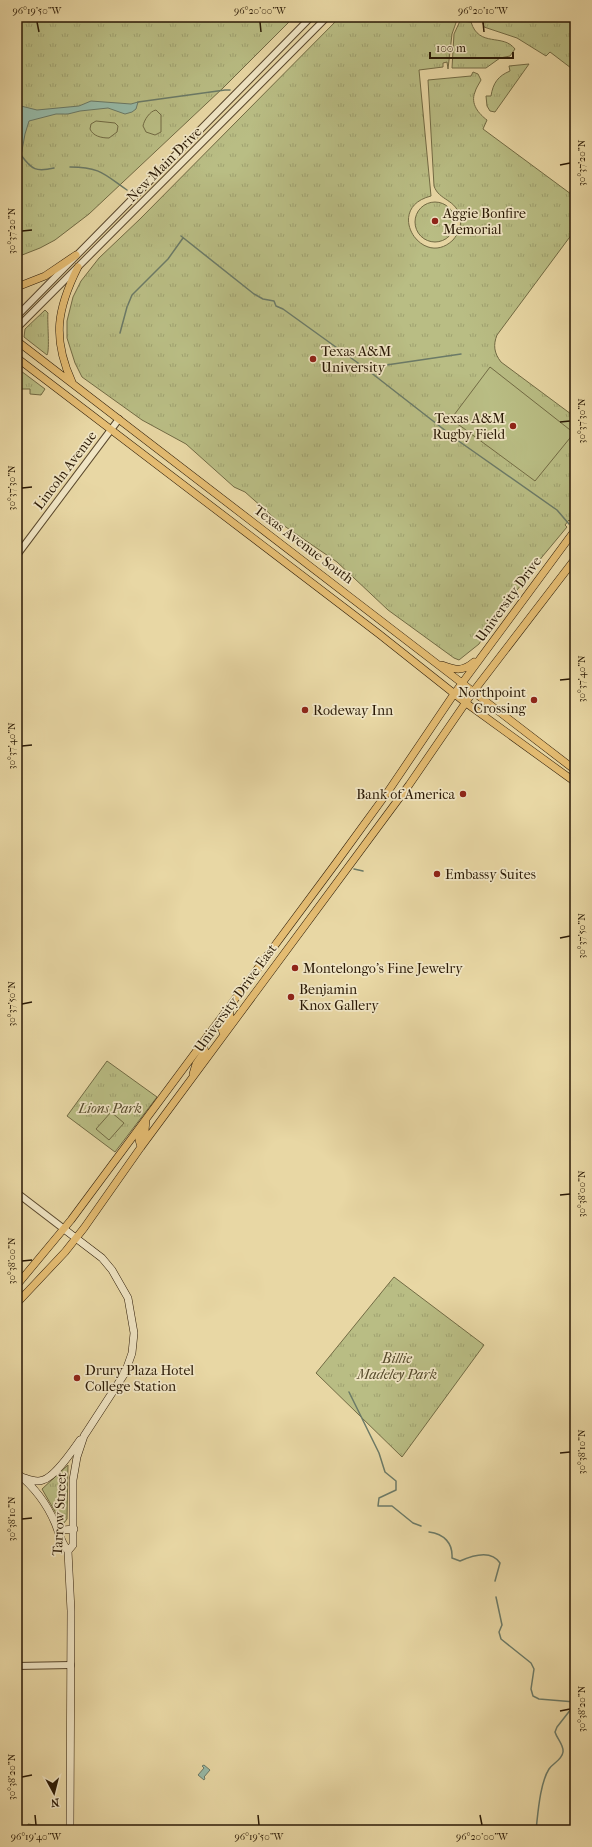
<svg xmlns="http://www.w3.org/2000/svg" width="592" height="1847" font-family="'IM FELL French Canon',serif">
  <style>
    .grass { fill: url(#grass-tufts); stroke: #726b44 }
    .pitch { fill: #b9bd84; stroke: #726b44 }
    .water { fill: #97baa8; stroke: #6b7a67 }
    .lines { fill: none; stroke-linecap: round; stroke-linejoin: round }
    .stream { stroke: #6b7a67; stroke-width: 1.5 }
    .tertiary-casing { stroke: #5a482d; stroke-width: 8 }
    .secondary-casing { stroke: #2a1905; stroke-width: 8 }
    .primary-casing { stroke: #2a1905; stroke-width: 8 }
    .tertiary { stroke: #f0e5c4; stroke-width: 6 }
    .secondary { stroke: #f0e5c4; stroke-width: 7 }
    .primary { stroke: #e4bc72; stroke-width: 7 }
    .ticks { fill: none; stroke: #2a1905; stroke-width: 1.5 }
    .poi-dot { fill: #8f2418; stroke: #f0e5c4; stroke-width: 1.5 }
    .labels { text-anchor: middle; stroke-width: 3.5; stroke-linejoin: round; paint-order: stroke }
    .street-label { font-size: 14px; fill: #2a1905; stroke: #f0e5c4 }
    .poi-label { font-size: 14px; fill: #2a1905; stroke: #f0e5c4; text-anchor: start }
    .park-label { font-size: 14px; font-style: italic; fill: #554a2b; stroke: #f0e5c4 }
    .neatline { fill: none; stroke: #2a1905; stroke-width: 1.5 }
    .ticks-label { font-size: 10px; text-anchor: middle; fill: #2a1905 }
  </style>
  <defs>
    <pattern id="grass-tufts" width="24" height="20" patternUnits="userSpaceOnUse"><rect width="24" height="20" fill="#b9bd84"/><path d="M3 7l-1-3M5 7V3M7 7l1-3M15 17l-1-3M17 17v-4M19 17l1-3" fill="none" stroke="#9fa270"/></pattern>
  </defs>
  <rect width="100%" height="100%" fill="#e8d7a4"/>
  <filter id="stains"><feTurbulence type="fractalNoise" baseFrequency=".005" numOctaves="4"/><feColorMatrix values="0 0 0 0 .2 0 0 0 0 .09 0 0 0 0 .02 0 0 0 .5 -.17"/></filter>
  <radialGradient id="worn" r=".72"><stop offset=".6" stop-color="#630" stop-opacity="0"/><stop offset="1" stop-color="#630" stop-opacity=".3"/></radialGradient>
  <path class="grass" d="M 17,17 L 294,17 L 223,88 L 89,214 L 55,240 L 40,248 L 17,257 Z
    M 340,17 L 458,17 L 452,34 L 448,69 L 447,62 L 443,63 L 443,67 L 419,70 L 431,196 C 383,208 422,270 453,240 C 458,234 462,226 460,218 C 457,199 439,201 434,186 L 428,80 L 471,76 L 473,72 L 478,74 L 481,80 C 479,84 476,88 475,92 C 470,104 479,114 487,120 L 483,129 L 575,197 L 575,228 L 573,227 L 570,232 L 572,234 L 497,335 C 493,345 494,353 501,362 L 575,417 L 575,517 L 571,522 L 569,520 L 565,525 L 567,527 L 542,557 L 490,626 L 479,644 L 459,660 L 454,658 L 388,610 L 337,562 L 280,523 L 245,492 L 234,487 L 186,444 L 142,420 L 82,377 L 75,363 L 67,338 L 67,321 L 73,297 L 81,281 L 99,258 L 140,219 Z
    M 483,17 L 575,17 L 575,63 L 571,68 L 550,52 L 546,56 L 517,38 L 484,27 L 482,20 Z
    M 460,21 L 471,22 C 479,48 503,33 515,49 L 510,56 L 500,58 L 486,68 L 452,68 L 454,34 Z
    M 529,64 L 495,112 L 490,111 L 487,106 L 486,96 L 491,96 C 493,83 498,76 510,71 L 509,66 Z
    M415 222a20 20 0 1 1 40 0a20 20 0 1 1-40 0Z
    M 45,310 L 48,313 C 47,321 50,350 47,355 L 24,337 L 25,329 Z
    M 17,368 L 45,389 L 41,395 L 30,394 L 30,389 L 17,389 Z
    M 107,1061 L 157,1097 L 115,1152 L 67,1116 Z
    M 394,1277 L 484,1345 L 402,1457 L 316,1373 Z
    M 68,1465 L 67,1519 L 64,1523 L 61,1522 L 42,1489 Z
    M 28,1824 L 42,1826 L 43,1827 L 61,1828 L 61,1830 L 28,1830 Z"/>
  <path class="pitch" d="M 156,110 L 161,115 L 161,132 L 155,135 L 146,132 L 143,126 C 144,120 150,111 156,110 Z
    M 96,121 L 115,123 L 118,126 L 117,132 L 109,138 C 101,138 93,136 90,129 L 91,124 Z
    M 490,367 L 574,433 L 535,481 L 451,419 Z
    M 111,1112 L 124,1123 L 109,1140 L 96,1129 Z"/>
  <path class="water" d="M 91,101 L 131,104 L 138,102 L 136,109 L 132,112 L 125,114 L 108,108 L 80,111 L 68,114 L 56,114 L 29,121 L 25,134 L 21,156 L 17,154 L 17,105 L 37,110 L 79,106 Z
    M 204,1765 L 210,1770 L 204,1777 L 205,1778 L 204,1780 L 198,1775 L 204,1768 L 202,1766 Z"/>
  <g class="lines">
    <path class="stream" d="M 138,102 L 225,90 L 230,90
      M 21,155 C 32,170 36,172 54,168
      M 70,167 C 100,167 104,174 127,190
      M 181,236 L 254,294 L 263,299 L 274,301 L 276,306 L 283,309 L 365,368 L 460,442 L 557,510 L 569,524
      M 120,333 L 127,307 L 132,295 L 168,259 L 183,238
      M 366,368 L 461,354
      M 354,869 L 363,871
      M 349,1392 L 379,1453 L 385,1472 L 396,1481 L 396,1490 L 379,1498 L 378,1506 L 392,1506 L 413,1523 L 421,1526
      M 429,1532 C 444,1534 453,1543 452,1558 L 460,1561 C 471,1556 491,1549 500,1563 L 495,1581
      M 496,1597 L 502,1625 L 499,1632 L 501,1639 L 531,1663 L 534,1669 L 531,1689 L 533,1696 L 539,1699 L 575,1702
      M 575,1685 L 575,1687
      M 536,1830 C 538,1813 540,1783 549,1769 C 553,1763 562,1760 563,1752 C 564,1745 557,1739 555,1732 L 557,1727 L 575,1704"/>
    <g class="tertiary-casing">
      <path id="tertiary" d="M 17,316 L 311,17
        M 17,328 L 327,17
        M 17,555 L 119,419
        M 17,1193 L 64,1229
        M 17,1666 L 71,1665"/>
    </g>
    <g class="secondary-casing">
      <path id="secondary" d="M 64,1229 L 102,1258 L 112,1270 L 128,1298 L 134,1333 L 132,1353 L 125,1373 L 84,1436 L 77,1457 L 73,1480 L 73,1545 L 68,1551 L 71,1611 L 70,1830
        M 17,1473 C 33,1486 47,1504 55,1523 C 59,1533 61,1542 68,1551
        M 22,1477 C 28,1479 36,1483 43,1480 C 56,1476 72,1451 80,1440
        M 56,1524 L 63,1530 L 74,1529"/>
    </g>
    <g class="primary-casing">
      <path id="primary" d="M 17,287 L 45,276 L 76,255
        M 17,341 L 575,770
        M 17,358 L 379,634 L 466,703 L 575,782
        M 72,382 C 52,338 57,309 78,267
        M 442,665 C 456,670 462,672 474,662
        M 224,1034 L 222,1030 L 230,1017 L 229,1007
        M 193,1074 L 196,1064 L 205,1051 L 202,1044
        M 141,1147 L 139,1140 L 145,1131 L 146,1120
        M 17,1285 L 71,1220 L 336,863 L 387,793 L 454,694 L 575,530
        M 17,1303 L 65,1252 L 84,1228 L 141,1147 L 409,785 L 473,692 L 575,559"/>
    </g>
    <use href="#tertiary" class="tertiary"/>
    <use href="#secondary" class="secondary"/>
    <use href="#primary" class="primary"/>
  </g>
  <path class="ticks" d="M 37,22 L 39,32M 260,22 L 261,32M 483,22 L 484,32M 560,165 L 570,163M 22,231 L 32,230M 560,422 L 570,421M 22,488 L 32,487M 560,680 L 570,679M 22,746 L 32,745M 560,938 L 570,936M 22,1004 L 32,1002M 560,1195 L 570,1194M 22,1261 L 32,1260M 560,1453 L 570,1452M 22,1519 L 32,1518M 560,1711 L 570,1709M 22,1777 L 32,1775M 35,1815 L 36,1825M 258,1815 L 259,1825M 480,1815 L 482,1825"/>
  <g class="poi-dot">
    <circle cx="435" cy="221" r="4"/>
    <circle cx="313" cy="359" r="4"/>
    <circle cx="513" cy="426" r="4"/>
    <circle cx="534" cy="700" r="4"/>
    <circle cx="305" cy="710" r="4"/>
    <circle cx="463" cy="794" r="4"/>
    <circle cx="437" cy="874" r="4"/>
    <circle cx="295" cy="968" r="4"/>
    <circle cx="291" cy="997" r="4"/>
    <circle cx="77" cy="1378" r="4"/>
  </g>
  <g class="labels">
    <g class="street-label">
      <text transform="translate(164 164) rotate(-45)" y="5">New Main Drive</text>
      <text transform="translate(65 470) rotate(-53)" y="5">Lincoln Avenue</text>
      <text transform="translate(304 544) rotate(37)" y="5">Texas Avenue South</text>
      <text transform="translate(508 599) rotate(-54)" y="5">University Drive</text>
      <text transform="translate(235 998) rotate(-54)" y="5">University Drive East</text>
      <text transform="translate(59 1514) rotate(-87)" y="5">Tarrow Street</text>
    </g>
    <g class="poi-label">
      <text x="443" y="218">Aggie Bonfire<tspan x="443" dy="16">Memorial</tspan></text>
      <text x="321" y="356">Texas A&amp;M<tspan x="321" dy="16">University</tspan></text>
      <text x="505" y="423" text-anchor="end">Texas A&amp;M<tspan x="505" dy="16">Rugby Field</tspan></text>
      <text x="526" y="697" text-anchor="end">Northpoint<tspan x="526" dy="16">Crossing</tspan></text>
      <text x="313" y="715">Rodeway Inn</text>
      <text x="455" y="799" text-anchor="end">Bank of America</text>
      <text x="445" y="879">Embassy Suites</text>
      <text x="303" y="973">Montelongo's Fine Jewelry</text>
      <text x="299" y="994">Benjamin<tspan x="299" dy="16">Knox Gallery</tspan></text>
      <text x="85" y="1375">Drury Plaza Hotel<tspan x="85" dy="16">College Station</tspan></text>
    </g>
    <g class="park-label">
      <text x="110" y="1113">Lions Park</text>
      <text x="397" y="1363">Billie<tspan x="397" dy="16">Madeley Park</tspan></text>
    </g>
  </g>
  <rect width="592" height="1847" fill="none" stroke="#e8d7a4" stroke-width="44"/>
  <g transform="translate(54 1793) rotate(173)" stroke="#f0e5c4" stroke-width="3" paint-order="stroke">
  <path d="M0-3L7 15L0 10L-7 15Z" fill="#2a1905"/>
  <text y="-6" font-size="11" font-weight="bold" text-anchor="middle" fill="#2a1905">N</text>
  </g>
  <path d="M430 52v6h83v-6" fill="none" stroke="#2a1905" stroke-width="2"/>
  <text x="436" y="52" font-size="12" fill="#2a1905" stroke="#f0e5c4" stroke-width="3" paint-order="stroke">100 m</text>
  <rect x="22" y="22" width="548" height="1803" class="neatline"/>
  <g class="ticks-label">
    <text x="37" y="14">96°19'50"W</text>
    <text x="260" y="14">96°20'00"W</text>
    <text x="483" y="14">96°20'10"W</text>
    <text transform="translate(581 163) rotate(-90)" y="4">30°37'20"N</text>
    <text transform="translate(11 231) rotate(-90)" y="4">30°37'20"N</text>
    <text transform="translate(581 421) rotate(-90)" y="4">30°37'30"N</text>
    <text transform="translate(11 488) rotate(-90)" y="4">30°37'30"N</text>
    <text transform="translate(581 679) rotate(-90)" y="4">30°37'40"N</text>
    <text transform="translate(11 746) rotate(-90)" y="4">30°37'40"N</text>
    <text transform="translate(581 936) rotate(-90)" y="4">30°37'50"N</text>
    <text transform="translate(11 1004) rotate(-90)" y="4">30°37'50"N</text>
    <text transform="translate(581 1194) rotate(-90)" y="4">30°38'00"N</text>
    <text transform="translate(11 1261) rotate(-90)" y="4">30°38'00"N</text>
    <text transform="translate(581 1452) rotate(-90)" y="4">30°38'10"N</text>
    <text transform="translate(11 1519) rotate(-90)" y="4">30°38'10"N</text>
    <text transform="translate(581 1709) rotate(-90)" y="4">30°38'20"N</text>
    <text transform="translate(11 1777) rotate(-90)" y="4">30°38'20"N</text>
    <text x="36" y="1840">96°19'40"W</text>
    <text x="259" y="1840">96°19'50"W</text>
    <text x="482" y="1840">96°20'00"W</text>
  </g>
  <rect width="100%" height="100%" filter="url(#stains)"/>
  <rect width="100%" height="100%" fill="url(#worn)"/>
</svg>
